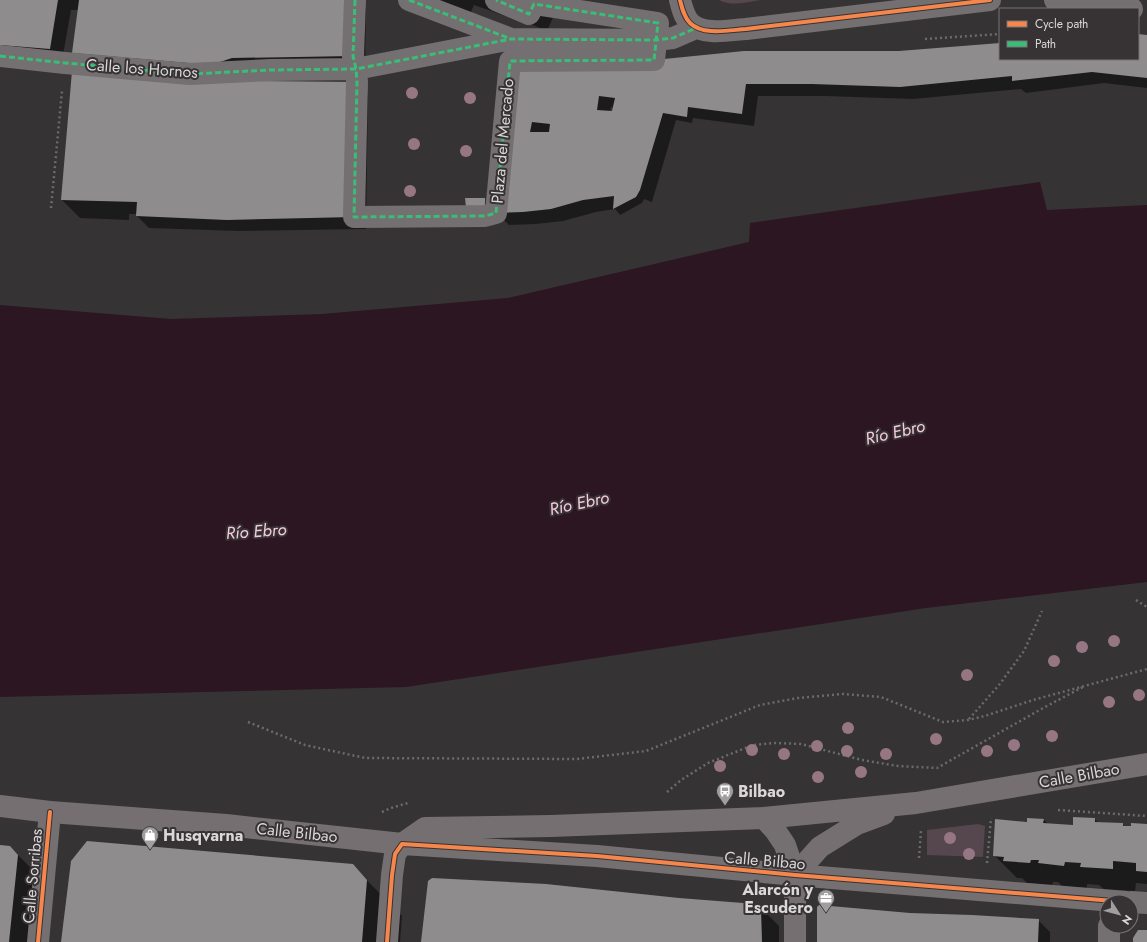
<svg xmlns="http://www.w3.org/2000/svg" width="1147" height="942" font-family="Jost,sans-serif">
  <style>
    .green { fill: #56464d }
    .water { fill: #2c1621 }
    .shadow { fill: #0007; fill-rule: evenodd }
    .building { fill: #8f8c8d; fill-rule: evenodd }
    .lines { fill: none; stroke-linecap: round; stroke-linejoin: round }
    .path { stroke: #6d6a6b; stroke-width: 2.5; stroke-dasharray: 2 3; stroke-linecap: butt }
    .minor { stroke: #746f71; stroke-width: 22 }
    .major { stroke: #766f72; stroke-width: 22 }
    .quiet { stroke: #3abd76; stroke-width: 3; stroke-dasharray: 6 3; stroke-linecap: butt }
    .cycleway-casing { stroke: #373234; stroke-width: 6 }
    .cycleway { stroke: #f5874c; stroke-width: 4 }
    .tree { fill: #977684 }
    .labels { text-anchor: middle; stroke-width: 4; stroke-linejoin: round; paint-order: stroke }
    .street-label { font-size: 16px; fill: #dad7d8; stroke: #373234 }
    .poi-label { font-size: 16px; font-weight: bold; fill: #dad7d8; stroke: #373234; text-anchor: start }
    .water-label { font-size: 17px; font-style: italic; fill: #f9cade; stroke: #373234 }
  </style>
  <rect width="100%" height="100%" fill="#363334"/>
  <path class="green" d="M 719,0 L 761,0 C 747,2 732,7 719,0 Z
    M 978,824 L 985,826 L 983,857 L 927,855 L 927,830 Z"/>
  <path class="water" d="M 1040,182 L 1047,210 L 1147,205 L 1147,582 L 926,608 L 406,687 L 0,697 L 0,305 L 171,319 L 322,314 L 508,298 L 749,242 L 750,223 Z"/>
  <path class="shadow" d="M 0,0 L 358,0 L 366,9 L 365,68 L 249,82 L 356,83 L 368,95 L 366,229 L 239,231 L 149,228 L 137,216 L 137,214 L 129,214 L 129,220 L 80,218 L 62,200 L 79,10 L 71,10 L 62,61 L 0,55 Z
    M 414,0 L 561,0 L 547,31 L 509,15 L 508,17 L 474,5 L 467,21 Z
    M 1138,35 L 1147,35 L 1147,88 L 1104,83 L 1026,93 L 1021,89 L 913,99 L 825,96 L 758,96 L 754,126 L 693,118 L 692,123 L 676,120 L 652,202 L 644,199 L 642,203 L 620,215 L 615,209 L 596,212 L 563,221 L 536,224 L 509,225 L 497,213 L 511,62 L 654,61 L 899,52 L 1000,44 L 1000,59 L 1138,59 ZM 611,107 L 614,108 L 613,113 L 610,112 Z
    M 1095,819 L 1098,823 L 1122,824 L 1125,827 L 1147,825 L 1147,884 L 1136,883 L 1135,891 L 1104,889 L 1099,885 L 1087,884 L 1087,888 L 1062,886 L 1058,882 L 1053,882 L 1052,885 L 1027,883 L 1022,878 L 1017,878 L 994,855 L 1028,823 L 1044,820 L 1048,824 L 1074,826 Z
    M 0,846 L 10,847 L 45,882 L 29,942 L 0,942 Z
    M 352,865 L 402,916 L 400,942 L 62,942 Z
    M 761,908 L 779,926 L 779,942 L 422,942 Z
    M 911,914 L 1038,920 L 1050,932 L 1050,942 L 818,942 Z"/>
  <path class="building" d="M 0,0 L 58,0 L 50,49 L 0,45 Z
    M 79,0 L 355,0 L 353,56 L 232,58 L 211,65 L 72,53 Z
    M 1138,34 L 1147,35 L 1147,78 L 1092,72 L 1012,81 L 1012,76 L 900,87 L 812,84 L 746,84 L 742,114 L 688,107 L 687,117 L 663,113 L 640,190 L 636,197 L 613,209 L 614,196 L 583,200 L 551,209 L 523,212 L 496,213 L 510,61 L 654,60 L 744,51 L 899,51 L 1000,43 L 1000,59 L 1138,59 ZM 599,96 L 615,98 L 612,111 L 597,110 ZM 532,122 L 550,124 L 549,132 L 530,132 Z
    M 72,71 L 255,81 L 357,82 L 354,217 L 227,220 L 136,216 L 137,202 L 61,200 Z
    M 465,198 L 485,198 L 485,216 L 467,217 Z
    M 1073,817 L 1095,818 L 1095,822 L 1123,823 L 1123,826 L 1131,826 L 1131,823 L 1147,824 L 1147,872 L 1136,871 L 1136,863 L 1113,861 L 1113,869 L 1080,867 L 1081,863 L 1065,862 L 1064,866 L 1038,863 L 1039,860 L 1031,860 L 1030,863 L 1003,861 L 1004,857 L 993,856 L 995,819 L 1027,822 L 1027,818 L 1044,819 L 1043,823 L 1073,825 Z
    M 87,841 L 353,864 L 367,880 L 362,942 L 61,942 L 71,861 Z
    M 0,845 L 10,846 L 18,855 L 9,942 L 0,942 Z
    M 432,878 L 546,884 L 679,898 L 756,904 L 761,908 L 762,942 L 421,942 L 428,881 Z
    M 819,905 L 910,913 L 972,915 L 1039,919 L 1038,942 L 817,942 L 817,907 Z
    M 1138,930 L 1147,930 L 1147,942 L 1133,942 L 1133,938 Z"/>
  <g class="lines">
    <path class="path" d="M 925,39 L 1000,34
      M 51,208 L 62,91
      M 1136,600 L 1147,607
      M 969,719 L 999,685 L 1024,651 L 1042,611
      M 248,722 L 305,745 L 365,758 L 577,759 L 646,751 L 760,705 L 798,698 L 843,694 L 881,697 L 943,722 L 968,720 L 985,716 L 1033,700 L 1147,669
      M 667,792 L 681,780 L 708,763 L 753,745 L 775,743 L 801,744 L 862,760 L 898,766 L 937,768 L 1045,707 L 1083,687
      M 1058,810 L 1147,816
      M 382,812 L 391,808 L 408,803
      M 919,858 L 921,831
      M 987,863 L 991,818"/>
    <path class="minor" d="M 355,0 L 353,56 L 356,69 L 357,82 L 354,217 L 485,216 L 496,213 L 510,61 L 654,60 L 658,23 L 534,4 L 529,14 L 496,0
      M 409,0 L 511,39
      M 680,0 C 682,8 684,17 690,23 C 703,36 730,30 746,29 L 990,0
      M 1055,0 L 1090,6 L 1132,9
      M 0,56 L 65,63 L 190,74 L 270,70 L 356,69 L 511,39 L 656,40 L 673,38 L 696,28
      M 764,818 L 775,830 L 785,845 L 795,875
      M 1131,902 L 1147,903
      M 38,942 L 50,812
      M 387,942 L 392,875 L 395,854 L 402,844 L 597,856 L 795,875 L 1126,902
      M 1109,942 L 1109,926"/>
    <path class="major" d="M 0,806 L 50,812 L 226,825 L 402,844 L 425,828 L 551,826 L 764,818 L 916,803 L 1147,764
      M 795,942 L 795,875 L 820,847 L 857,824 L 884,814"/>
    <path class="quiet" d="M 355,0 L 353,56 L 356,69 L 357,82 L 354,217 L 485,216 L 496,213 L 510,61 L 654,60 L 658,23 L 534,4 L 529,14 L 496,0
      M 409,0 L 511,39
      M 0,56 L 65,63 L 190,74 L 270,70 L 356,69 L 511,39 L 656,40 L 673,38 L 696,28"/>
    <g class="cycleway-casing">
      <path id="cycleway" d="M 680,0 C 682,8 684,17 690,23 C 703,36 730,30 746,29 L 990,0
        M 38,942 L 50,812
        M 387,942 L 392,875 L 395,854 L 402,844 L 597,856 L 795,875 L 1126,902"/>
    </g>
    <use href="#cycleway" class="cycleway"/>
  </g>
  <g class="tree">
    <circle cx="412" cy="93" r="6"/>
    <circle cx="470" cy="98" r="6"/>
    <circle cx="414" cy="144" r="6"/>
    <circle cx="466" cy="151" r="6"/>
    <circle cx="410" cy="191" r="6"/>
    <circle cx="1114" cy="641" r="6"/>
    <circle cx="1082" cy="647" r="6"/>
    <circle cx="1054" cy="661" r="6"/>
    <circle cx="967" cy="675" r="6"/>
    <circle cx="1139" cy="695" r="6"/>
    <circle cx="1109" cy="702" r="6"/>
    <circle cx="848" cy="728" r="6"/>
    <circle cx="1052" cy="736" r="6"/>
    <circle cx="936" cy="739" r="6"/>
    <circle cx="1014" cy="745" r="6"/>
    <circle cx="817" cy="746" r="6"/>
    <circle cx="752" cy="750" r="6"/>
    <circle cx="847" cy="751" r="6"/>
    <circle cx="987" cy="751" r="6"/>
    <circle cx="784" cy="754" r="6"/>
    <circle cx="886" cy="754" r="6"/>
    <circle cx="720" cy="766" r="6"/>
    <circle cx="861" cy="772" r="6"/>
    <circle cx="818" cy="777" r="6"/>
    <circle cx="950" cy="838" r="6"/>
    <circle cx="969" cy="854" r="6"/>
  </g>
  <defs>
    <g id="bus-pin" transform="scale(0.9)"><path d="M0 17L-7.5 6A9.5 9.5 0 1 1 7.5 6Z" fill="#a19e9f" stroke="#373234"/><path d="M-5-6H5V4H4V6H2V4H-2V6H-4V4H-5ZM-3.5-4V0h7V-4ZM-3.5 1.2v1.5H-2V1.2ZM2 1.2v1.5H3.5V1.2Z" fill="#fff"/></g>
    <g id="shop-pin" transform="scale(0.9)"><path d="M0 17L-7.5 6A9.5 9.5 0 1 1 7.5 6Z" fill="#a19e9f" stroke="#373234"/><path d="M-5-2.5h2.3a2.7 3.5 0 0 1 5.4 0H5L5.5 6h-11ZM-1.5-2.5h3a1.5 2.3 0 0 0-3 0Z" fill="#fff"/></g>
    <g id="office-pin" transform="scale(0.9)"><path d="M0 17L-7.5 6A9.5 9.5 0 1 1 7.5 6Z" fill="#a19e9f" stroke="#373234"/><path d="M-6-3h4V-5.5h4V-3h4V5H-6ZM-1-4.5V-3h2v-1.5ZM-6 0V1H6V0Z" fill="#fff"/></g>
  </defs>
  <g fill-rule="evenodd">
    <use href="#bus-pin" x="725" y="791"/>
    <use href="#shop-pin" x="150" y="835"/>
    <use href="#office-pin" x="826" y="898"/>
  </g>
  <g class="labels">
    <g class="street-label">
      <text transform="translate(142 68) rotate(4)" y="6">Calle los Hornos</text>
      <text transform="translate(502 141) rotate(-85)" y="6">Plaza del Mercado</text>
      <text transform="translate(1079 775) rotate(-10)" y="6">Calle Bilbao</text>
      <text transform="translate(297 832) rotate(6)" y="6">Calle Bilbao</text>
      <text transform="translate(765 860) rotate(5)" y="6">Calle Bilbao</text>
      <text transform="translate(32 876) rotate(-85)" y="6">Calle Sorribas</text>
    </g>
    <g class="poi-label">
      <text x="738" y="797">Bilbao</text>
      <text x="163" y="841">Husqvarna</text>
      <text x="813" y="895" text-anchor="end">Alarcón y<tspan x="813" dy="18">Escudero</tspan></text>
    </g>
    <g class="water-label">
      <text transform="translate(895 432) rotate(-13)" y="6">Río Ebro</text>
      <text transform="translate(579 503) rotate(-12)" y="6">Río Ebro</text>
      <text transform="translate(256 531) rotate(-4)" y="6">Río Ebro</text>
    </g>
  </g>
  <rect x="999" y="8" width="140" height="52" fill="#373234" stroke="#787476"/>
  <rect x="1007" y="21" width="20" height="6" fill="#f5874c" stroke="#787476"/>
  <text x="1035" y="28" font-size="12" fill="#dad7d8">Cycle path</text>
  <rect x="1007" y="41" width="20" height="6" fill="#3abd76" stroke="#787476"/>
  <text x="1035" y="48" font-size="12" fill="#dad7d8">Path</text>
  <g transform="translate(1119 914) rotate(126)"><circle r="19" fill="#373234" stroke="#787476"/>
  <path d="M0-3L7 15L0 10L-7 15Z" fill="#a19e9f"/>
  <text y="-6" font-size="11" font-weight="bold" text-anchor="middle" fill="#dad7d8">N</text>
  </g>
</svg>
